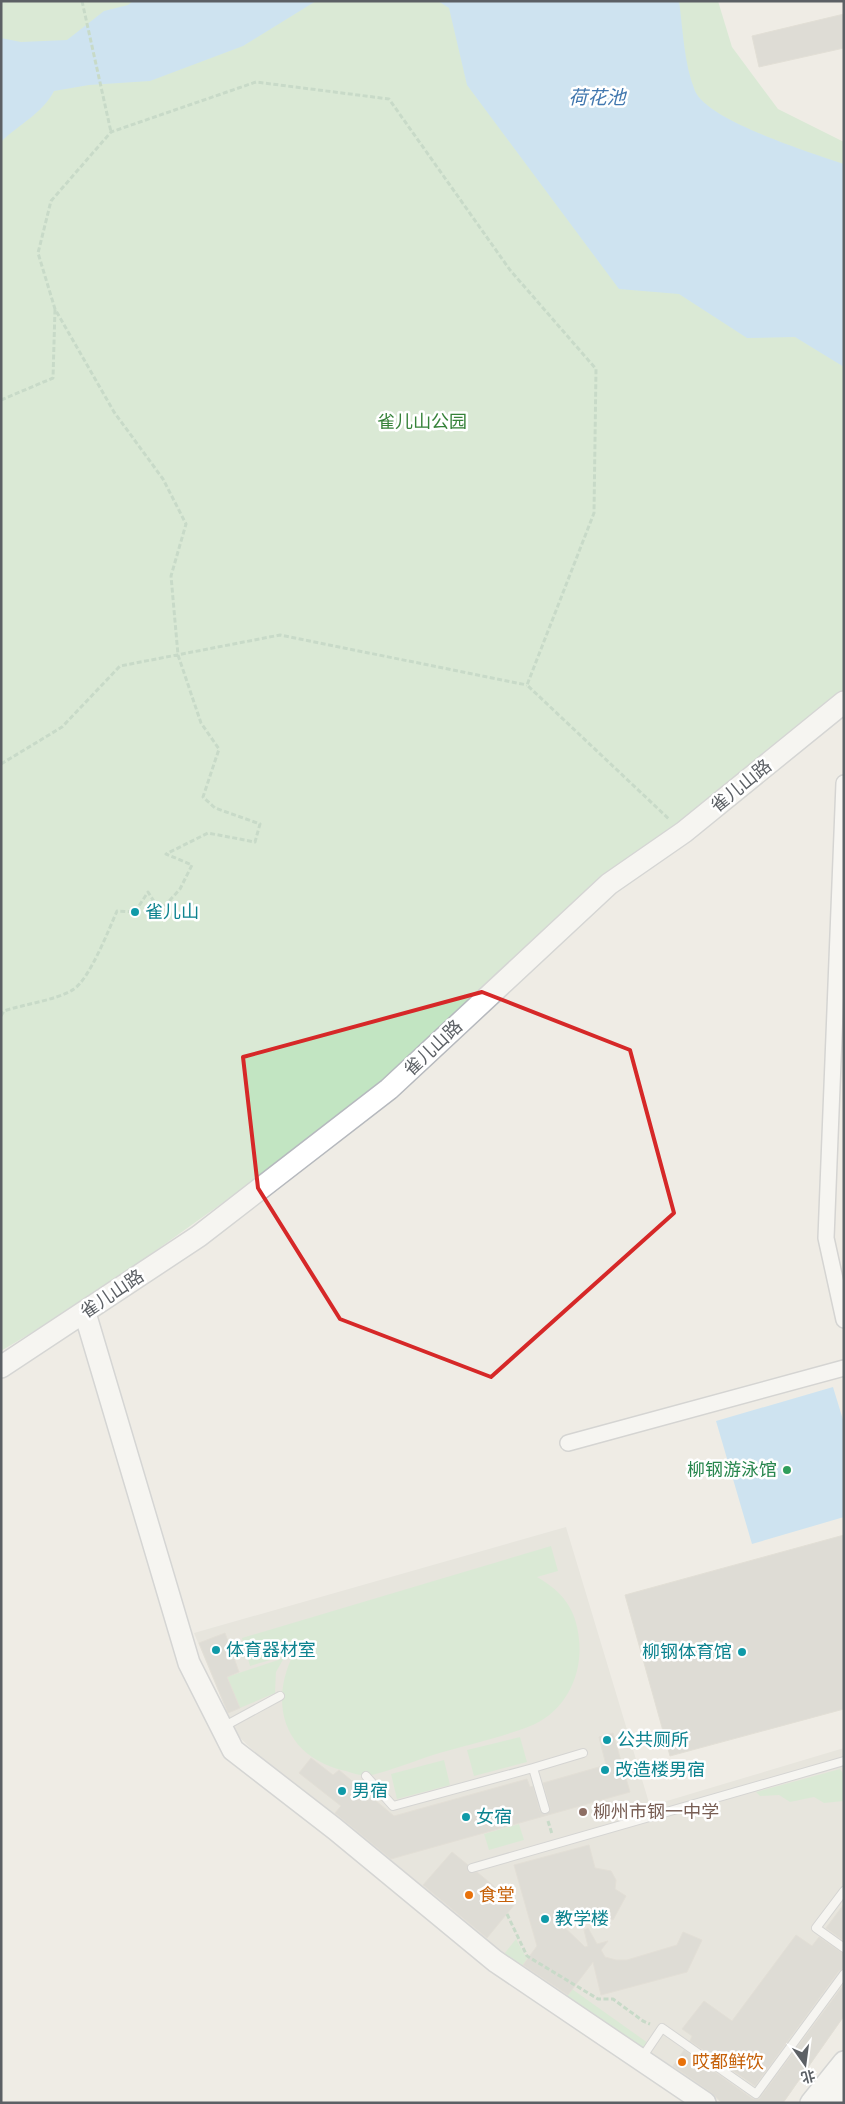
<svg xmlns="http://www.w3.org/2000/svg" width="845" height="2104" font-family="Poppins,'Noto Sans SC',sans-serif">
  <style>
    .education { fill: #dedbd3 }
    .green { fill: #c2e5c2 }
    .water { fill: #a6d8fd }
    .building { fill: #cac7c2; stroke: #d3cec3 }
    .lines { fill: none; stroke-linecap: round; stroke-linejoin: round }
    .lane-casing { stroke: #b5b7bb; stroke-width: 10 }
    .street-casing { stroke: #b5b7bb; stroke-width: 18 }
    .secondary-casing { stroke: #b6b9be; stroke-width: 24 }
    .path { stroke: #99c4a5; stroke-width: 3; stroke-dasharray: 5 2.5; stroke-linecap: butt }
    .lane { stroke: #fff; stroke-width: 8 }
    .street { stroke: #fff; stroke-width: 15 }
    .secondary { stroke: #fff; stroke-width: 21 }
    .marked { fill: none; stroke: #d62828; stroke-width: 4; stroke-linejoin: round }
    .culture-dot { fill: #0f9aa8; stroke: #fff; stroke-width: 2 }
    .leisure-dot { fill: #2e9e5b; stroke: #fff; stroke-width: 2 }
    .education-dot { fill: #8d6e63; stroke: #fff; stroke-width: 2 }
    .food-dot { fill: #e8710a; stroke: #fff; stroke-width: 2 }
    .labels { text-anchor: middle; stroke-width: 5; stroke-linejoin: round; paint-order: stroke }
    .park-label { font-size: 18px; fill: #368239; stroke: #fff }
    .street-label { font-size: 18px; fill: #5c6065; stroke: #fff }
    .culture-label { font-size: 18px; fill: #0d838f; stroke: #fff; text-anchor: start }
    .leisure-label { font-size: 18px; fill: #27864d; stroke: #fff; text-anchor: end }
    .education-label { font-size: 18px; fill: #785e54; stroke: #fff; text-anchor: start }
    .food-label { font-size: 18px; fill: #c56008; stroke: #fff; text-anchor: start }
    .water-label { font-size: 19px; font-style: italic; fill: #4278af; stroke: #fff }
  </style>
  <rect width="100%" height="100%" fill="#efece5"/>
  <path class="education" d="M 566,1527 L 650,1806 L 844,1748 L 844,2016 L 783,2103 L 722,2103 L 471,1933 L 288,1784 L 236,1734 L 194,1633 Z"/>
  <path class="green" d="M 1,1 L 718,1 L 732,47 L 778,109 L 844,142 L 844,692 L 386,1086 L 88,1299 L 1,1351 Z
    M 551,1546 L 558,1571 L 537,1577 C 563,1592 576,1609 579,1639 C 583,1673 567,1709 535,1724 C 505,1737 465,1745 433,1755 C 420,1759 376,1776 365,1776 C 359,1775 352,1773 346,1771 C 286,1758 267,1706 294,1653 L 250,1666 L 242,1638 Z
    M 284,1658 L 276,1672 L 275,1693 L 240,1708 L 227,1677 Z
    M 520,1737 L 527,1762 L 474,1776 L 467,1750 Z
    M 444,1760 L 450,1785 L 397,1799 L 391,1774 Z
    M 840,1769 L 844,1775 L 844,1801 L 824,1803 L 814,1797 L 790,1802 L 779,1795 L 760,1796 L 756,1792 Z
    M 519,1824 L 524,1840 L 489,1850 L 484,1834 Z
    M 516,1939 L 527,1959 L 522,1966 L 504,1954 Z
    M 572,1989 L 648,2043 L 643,2050 L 567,1996 Z"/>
  <path class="water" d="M 133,1 L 316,1 L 243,46 L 150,81 L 89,85 L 54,91 C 43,113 18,125 1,142 L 1,38 L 21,42 L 67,40 L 104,11 L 128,5 Z
    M 438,1 L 679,1 C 683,30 684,64 695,91 C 708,121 812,153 844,164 L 844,367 L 795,337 L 747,338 L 679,294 L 619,289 L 467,85 L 449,8 Z
    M 833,1387 L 844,1423 L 844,1517 L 752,1544 L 716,1421 Z"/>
  <path class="building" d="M 844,14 L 844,48 L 759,67 L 752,36 Z
    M 844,1535 L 844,1709 L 670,1756 L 625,1595 Z
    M 225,1633 L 239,1672 L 227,1677 L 240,1708 L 228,1713 L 199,1643 Z
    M 613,1733 L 630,1792 L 391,1859 L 335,1813 L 341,1806 L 299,1773 L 311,1758 L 333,1775 L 339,1770 L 394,1816 L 527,1779 L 530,1787 L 533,1786 L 540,1811 L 546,1814 L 550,1808 L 543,1783 L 606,1765 L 599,1737 Z
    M 589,1845 L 595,1868 L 611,1871 L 616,1880 L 615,1889 L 626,1896 L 613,1920 L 597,1912 L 559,1922 L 585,1947 L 588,1946 L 584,1930 L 588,1928 L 597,1944 L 608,1941 L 601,1950 L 605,1957 L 616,1960 L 627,1960 L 677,1945 L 683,1932 L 702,1940 L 687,1972 L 601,1995 L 593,1962 L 568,1995 L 523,1965 L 537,1946 L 514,1865 Z
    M 452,1852 L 468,1865 L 468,1872 L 477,1872 L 515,1904 L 487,1938 L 423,1885 Z
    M 844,1904 L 844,1941 L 826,1928 Z
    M 796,1935 L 812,1946 L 819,1937 L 844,1954 L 844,1968 L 839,1971 L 755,2086 L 690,2041 L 692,2036 L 682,2029 L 704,2001 L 732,2021 Z
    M 844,1984 L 844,2016 L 783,2103 L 722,2103 L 712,2093 L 673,2066 L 684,2050 L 753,2099 L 759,2099 Z"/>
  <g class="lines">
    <g class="lane-casing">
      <path id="lane" d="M 223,1727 L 280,1696
        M 533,1768 L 583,1753
        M 366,1776 L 393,1806 L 533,1768 L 545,1809
        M 472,1868 L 844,1761
        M 844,1891 L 816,1928 L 844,1948
        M 641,2059 L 662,2028 L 756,2094 L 844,1974"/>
    </g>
    <g class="street-casing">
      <path id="street" d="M 844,783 L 826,1238 L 844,1320
        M 568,1443 L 844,1368"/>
    </g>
    <g class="secondary-casing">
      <path id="secondary" d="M 85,1313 L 189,1663 L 233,1750 L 335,1829 L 495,1961 L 705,2103
        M 1,1367 L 199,1236 L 389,1089 L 609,884 L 684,832 L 844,702
        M 811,2103 L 844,2062
        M 830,2103 L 844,2086"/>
    </g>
    <path class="path" d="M 82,1 L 111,132
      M 1,400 L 53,378 L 55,309
      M 1,764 L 62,727 L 120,666 L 280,635 L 527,685
      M 1,1016 L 4,1011 C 24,1004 58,1000 74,989 C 90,978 109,929 117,911 L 135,912 L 148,892 L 160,911 L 180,889 L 192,865 L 166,854 L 208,833 L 255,842 L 260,824 L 215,808 L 203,797 L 219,749 L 201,723 L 178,655 L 171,576 L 186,524 L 163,479 L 114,412 L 55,309 L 38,253 L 51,201 L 111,132 L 256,82 L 389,99 L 510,270 L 596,369 L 594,513 L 527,685 L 670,820
      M 548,1821 L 552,1834
      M 507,1914 L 527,1956 L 598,1999 L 613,1999 L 643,2021 L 650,2024"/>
    <use href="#lane" class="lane"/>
    <use href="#street" class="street"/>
    <use href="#secondary" class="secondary"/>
  </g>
  <path d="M0 0H845V2104H0ZM 482,992 L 630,1050 L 674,1213 L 491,1377 L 340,1319 L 258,1188 L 243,1057 Z" fill="#efece5" fill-opacity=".55" fill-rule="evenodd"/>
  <path class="marked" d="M 482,992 L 630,1050 L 674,1213 L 491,1377 L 340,1319 L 258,1188 L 243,1057 Z"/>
  <g class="culture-dot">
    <circle cx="135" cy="912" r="5"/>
    <circle cx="216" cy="1650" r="5"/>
    <circle cx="742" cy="1652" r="5"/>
    <circle cx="607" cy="1740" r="5"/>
    <circle cx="605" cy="1770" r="5"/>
    <circle cx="342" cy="1791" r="5"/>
    <circle cx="466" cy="1817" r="5"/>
    <circle cx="545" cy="1919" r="5"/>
  </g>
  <circle class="leisure-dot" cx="787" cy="1470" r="5"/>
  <circle class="education-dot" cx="583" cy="1812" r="5"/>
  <g class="food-dot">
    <circle cx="469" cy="1895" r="5"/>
    <circle cx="682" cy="2062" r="5"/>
  </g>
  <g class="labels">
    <g class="park-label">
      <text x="422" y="428">雀儿山公园</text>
    </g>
    <g class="street-label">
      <text transform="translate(741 786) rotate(-39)" y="6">雀儿山路</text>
      <text transform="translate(433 1048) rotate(-43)" y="6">雀儿山路</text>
      <text transform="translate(112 1294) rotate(-34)" y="6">雀儿山路</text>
    </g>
    <g class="culture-label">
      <text x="145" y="918">雀儿山</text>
      <text x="226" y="1656">体育器材室</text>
      <text x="732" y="1658" text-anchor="end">柳钢体育馆</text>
      <text x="617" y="1746">公共厕所</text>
      <text x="615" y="1776">改造楼男宿</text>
      <text x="352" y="1797">男宿</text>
      <text x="476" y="1823">女宿</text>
      <text x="555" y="1925">教学楼</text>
    </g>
    <g class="leisure-label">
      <text x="777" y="1476">柳钢游泳馆</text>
    </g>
    <g class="education-label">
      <text x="593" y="1818">柳州市钢一中学</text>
    </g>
    <g class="food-label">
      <text x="479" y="1901">食堂</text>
      <text x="692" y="2068">哎都鲜饮</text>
    </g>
    <g class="water-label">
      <text x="597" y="104">荷花池</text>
    </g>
  </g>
  <rect width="845" height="2104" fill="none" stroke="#5c6065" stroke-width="5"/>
  <g transform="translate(805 2064) rotate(166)" stroke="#ffffff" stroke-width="4" paint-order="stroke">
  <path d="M0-4L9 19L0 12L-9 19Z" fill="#5c6065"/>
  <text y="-8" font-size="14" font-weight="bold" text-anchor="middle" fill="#5c6065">北</text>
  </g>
</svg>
